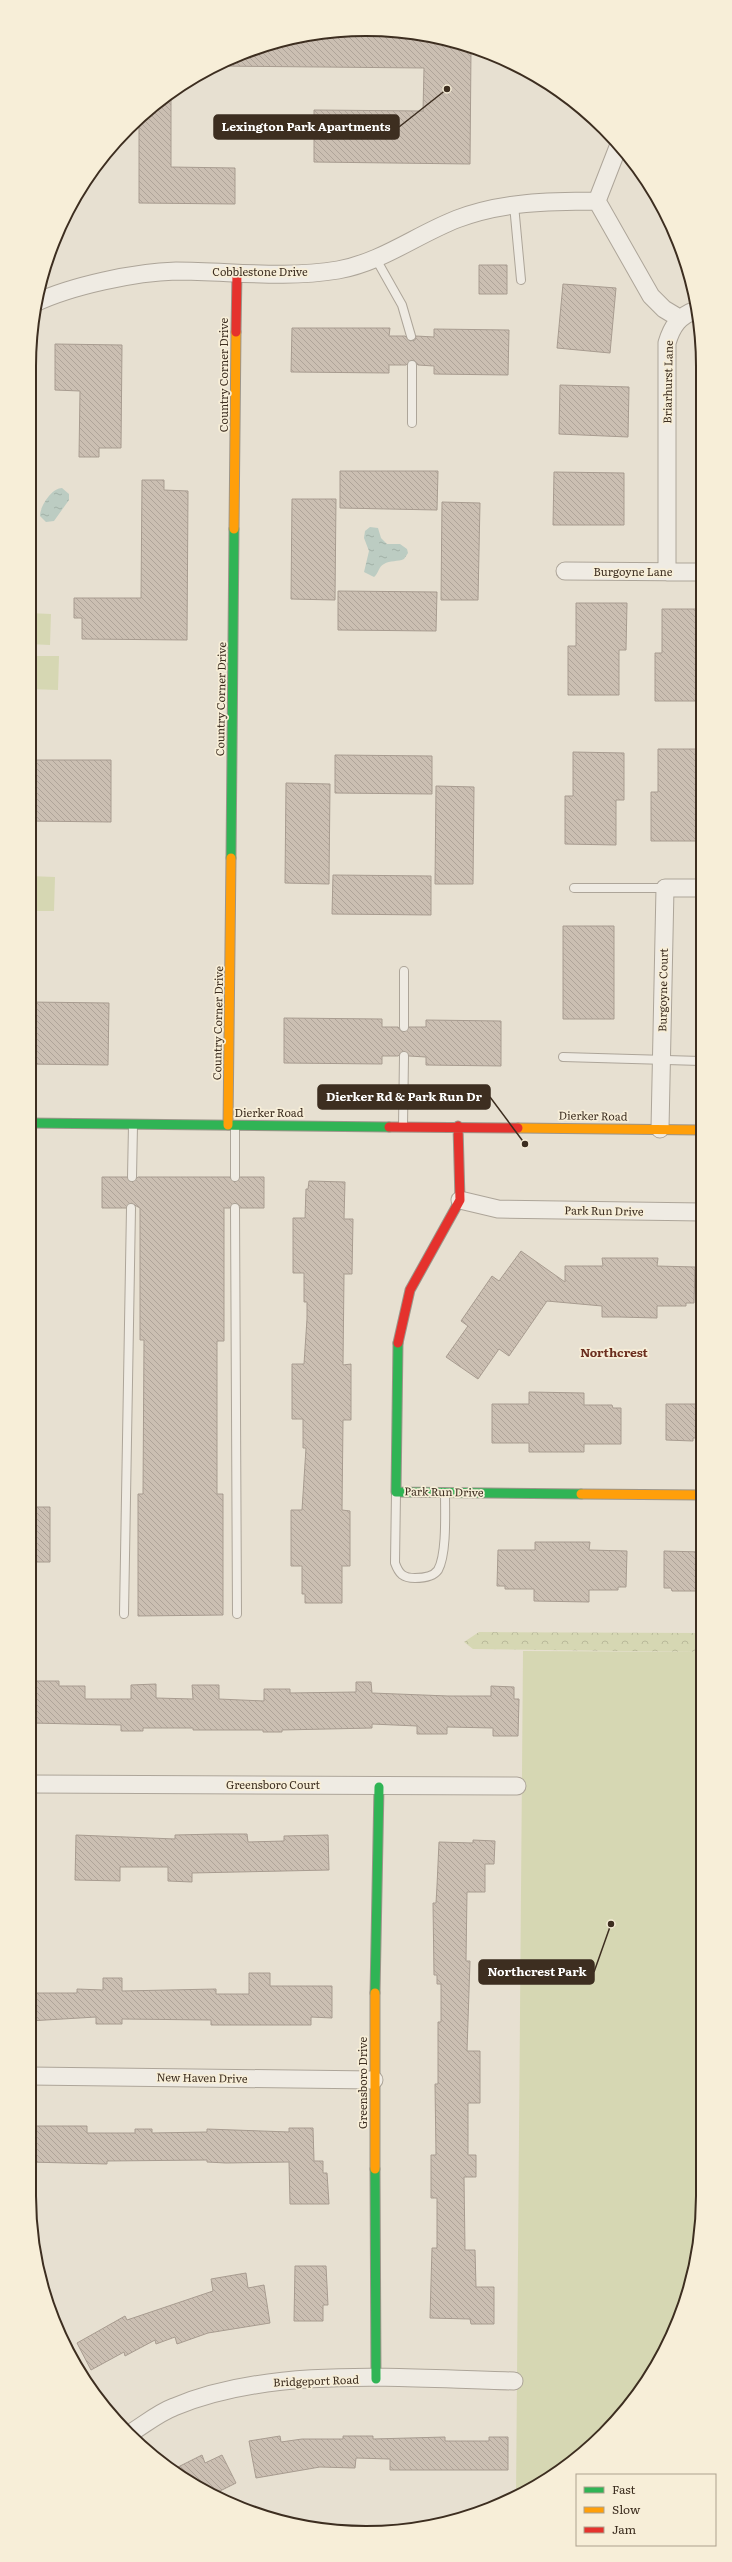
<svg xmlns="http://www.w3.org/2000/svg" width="732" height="2562" font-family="Literata,serif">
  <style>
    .forest { fill: url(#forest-crowns) }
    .green { fill: #d6d7b3 }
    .water { fill: url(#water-ripples) }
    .building { fill: url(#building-back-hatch); stroke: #a89c90 }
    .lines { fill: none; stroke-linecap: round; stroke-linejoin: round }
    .lane-casing { stroke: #ada599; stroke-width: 10 }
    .street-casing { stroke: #ada599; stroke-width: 19 }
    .fast-casing { stroke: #9c958a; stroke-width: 11 }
    .slow-casing { stroke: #9c958a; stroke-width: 11 }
    .jam-casing { stroke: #9c958a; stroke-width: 11 }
    .lane { stroke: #efebe3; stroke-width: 8 }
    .street { stroke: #efebe3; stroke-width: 17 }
    .fast { stroke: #30b455; stroke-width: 9 }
    .slow { stroke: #ff9f0a; stroke-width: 9 }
    .jam { stroke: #e5322d; stroke-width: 9 }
    .labels { text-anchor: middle; stroke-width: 3.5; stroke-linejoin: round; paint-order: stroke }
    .street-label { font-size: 11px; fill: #3d2e20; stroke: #f7eed8 }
    .neighbourhood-label { font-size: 12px; font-weight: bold; fill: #6b2e1e; stroke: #f7eed8 }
    .rim { fill: none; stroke: #3d2e20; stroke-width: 2 }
    .leader { fill: none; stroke: #3d2e20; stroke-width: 1.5 }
    .callout-dot { fill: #3d2e20; stroke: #f7eed8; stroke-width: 1.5 }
    .callout { fill: #3d2e20; stroke: #3d2e20; stroke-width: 1.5 }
    .callout-label { font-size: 12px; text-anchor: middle; font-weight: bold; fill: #fff }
  </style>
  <defs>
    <pattern id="forest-crowns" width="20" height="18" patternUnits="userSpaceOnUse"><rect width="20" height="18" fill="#d6d7b3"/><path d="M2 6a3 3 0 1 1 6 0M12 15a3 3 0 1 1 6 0" fill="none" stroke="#b9b99a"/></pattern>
    <pattern id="water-ripples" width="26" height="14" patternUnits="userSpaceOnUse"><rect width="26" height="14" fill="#bcccc2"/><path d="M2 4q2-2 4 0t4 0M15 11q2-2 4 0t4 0" fill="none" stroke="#a2b0a6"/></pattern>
    <pattern id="building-back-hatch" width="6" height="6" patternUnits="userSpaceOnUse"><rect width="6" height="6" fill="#cbbfb2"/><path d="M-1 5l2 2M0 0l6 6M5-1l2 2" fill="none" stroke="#afa499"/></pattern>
  </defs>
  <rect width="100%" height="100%" fill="#e7e0d1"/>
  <path class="forest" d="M 479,1632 L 702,1633 L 702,1652 L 473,1649 L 464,1642 Z"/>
  <path class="green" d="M 29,613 L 51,614 L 50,645 L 29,644 Z
    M 29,656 L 59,656 L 58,690 L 29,689 Z
    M 29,876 L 55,877 L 54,911 L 29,911 Z
    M 523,1651 L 702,1652 L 703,2196 L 697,2262 L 658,2365 L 619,2418 L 571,2463 L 516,2498 Z"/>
  <path class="water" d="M 62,488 L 69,494 L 69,500 L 54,521 L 46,522 L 40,516 C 40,506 52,488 62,488 Z
    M 370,527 L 378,528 L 381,538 L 387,544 L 400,544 L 407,549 L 408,553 L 404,559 C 398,562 390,560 384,564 C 378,567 379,573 374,577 L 364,572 L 369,551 L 364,538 L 365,531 Z"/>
  <path class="building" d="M 366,29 L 432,35 L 471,49 L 470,164 L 314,162 L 314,110 L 423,111 L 424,68 L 216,66 L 237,55 L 300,36 Z
    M 171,92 L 171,167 L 235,168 L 235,204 L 139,203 L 139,118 Z
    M 479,265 L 507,265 L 507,294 L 479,294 Z
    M 563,284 L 616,288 L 610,353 L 557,348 Z
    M 292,328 L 390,328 L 389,336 L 405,336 L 410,341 L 415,340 L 416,336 L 434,337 L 434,329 L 509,330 L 508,375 L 434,374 L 434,366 L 418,365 L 412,360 L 406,365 L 389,365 L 389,373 L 291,372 Z
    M 55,344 L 122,345 L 121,448 L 99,448 L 99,457 L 79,457 L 80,391 L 55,390 Z
    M 560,385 L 629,387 L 628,437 L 559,434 Z
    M 340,471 L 438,471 L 437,510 L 340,508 Z
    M 554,472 L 624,473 L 624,525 L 553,525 Z
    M 142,480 L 164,480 L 164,490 L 188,491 L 187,640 L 82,639 L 82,618 L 74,618 L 74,598 L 141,598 Z
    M 292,499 L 336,499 L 335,600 L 291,599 Z
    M 442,502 L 480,503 L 478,600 L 441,600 Z
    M 338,591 L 437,592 L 436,631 L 338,630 Z
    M 576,603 L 627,603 L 626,650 L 619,650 L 619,695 L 568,695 L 568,646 L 576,646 Z
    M 662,609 L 701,609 L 701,701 L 655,701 L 655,653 L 662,653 Z
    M 658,749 L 701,749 L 701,841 L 651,841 L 651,792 L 658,792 Z
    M 573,752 L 624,753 L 624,800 L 616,800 L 616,845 L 565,844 L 565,796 L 573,796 Z
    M 335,755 L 432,756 L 432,794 L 335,793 Z
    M 29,760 L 111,760 L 111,822 L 29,821 Z
    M 286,783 L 330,784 L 329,884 L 285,883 Z
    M 436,786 L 474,787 L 473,884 L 435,884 Z
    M 333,875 L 431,876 L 431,915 L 332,914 Z
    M 563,926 L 614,926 L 614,1019 L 563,1019 Z
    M 29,1002 L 109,1003 L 108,1065 L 29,1064 Z
    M 284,1018 L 382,1019 L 382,1027 L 398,1027 L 404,1032 L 409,1027 L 426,1027 L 426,1020 L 501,1021 L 501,1066 L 426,1065 L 426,1057 L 409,1056 L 404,1051 L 398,1056 L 382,1056 L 382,1064 L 284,1063 Z
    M 102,1177 L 127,1177 L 132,1182 L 138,1177 L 230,1177 L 235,1182 L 240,1177 L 264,1177 L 264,1208 L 240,1208 L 235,1203 L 230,1208 L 224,1208 L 224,1341 L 217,1341 L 217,1494 L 223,1494 L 223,1615 L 138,1616 L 138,1494 L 143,1494 L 144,1340 L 140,1340 L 140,1208 L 131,1203 L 126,1208 L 102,1208 Z
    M 309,1181 L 345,1182 L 344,1219 L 353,1219 L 352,1274 L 344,1274 L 343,1365 L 351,1364 L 351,1420 L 343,1420 L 342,1510 L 350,1511 L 350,1566 L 342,1566 L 342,1603 L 305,1603 L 305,1594 L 302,1594 L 302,1566 L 291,1566 L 291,1510 L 302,1510 L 306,1448 L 303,1448 L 303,1419 L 292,1419 L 292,1364 L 304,1364 L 307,1319 L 307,1302 L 304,1302 L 304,1273 L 293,1273 L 293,1218 L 305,1218 L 306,1189 L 308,1189 Z
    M 521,1251 L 565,1282 L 565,1266 L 603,1266 L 602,1258 L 658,1258 L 657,1266 L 695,1267 L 694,1303 L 686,1303 L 686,1306 L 657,1306 L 657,1318 L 619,1317 L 602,1317 L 602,1306 L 547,1301 L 509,1356 L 499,1349 L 478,1379 L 446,1357 L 468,1326 L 461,1321 L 492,1276 L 499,1281 Z
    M 529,1392 L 584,1393 L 584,1405 L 612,1405 L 613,1408 L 621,1408 L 621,1444 L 584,1444 L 584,1452 L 529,1452 L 529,1443 L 492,1443 L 492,1404 L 529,1404 Z
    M 666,1404 L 702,1404 L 702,1438 L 693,1438 L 693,1441 L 666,1440 Z
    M 29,1507 L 50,1507 L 50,1562 L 29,1562 Z
    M 535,1542 L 590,1542 L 589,1550 L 627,1551 L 626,1587 L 618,1587 L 618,1590 L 589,1590 L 589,1602 L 534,1601 L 534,1589 L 505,1589 L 505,1586 L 497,1586 L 498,1550 L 535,1550 Z
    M 664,1551 L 702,1552 L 702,1591 L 672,1591 L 671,1588 L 664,1588 Z
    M 35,1681 L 59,1681 L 59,1686 L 85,1686 L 85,1699 L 131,1699 L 131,1685 L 156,1684 L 156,1698 L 193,1699 L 192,1685 L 219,1685 L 219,1699 L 264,1701 L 264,1689 L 290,1689 L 290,1693 L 356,1692 L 356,1682 L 371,1682 L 372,1693 L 448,1696 L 491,1696 L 491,1686 L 514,1687 L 514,1699 L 519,1699 L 518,1736 L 493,1736 L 493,1728 L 447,1727 L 447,1734 L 417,1734 L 417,1726 L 372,1724 L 372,1728 L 282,1730 L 282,1732 L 263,1732 L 263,1730 L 193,1730 L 193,1728 L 143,1728 L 143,1731 L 121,1731 L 121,1725 L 32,1723 L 32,1692 L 35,1692 Z
    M 218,1834 L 247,1834 L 248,1842 L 284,1841 L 284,1836 L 328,1835 L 329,1870 L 192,1873 L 192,1882 L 168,1881 L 168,1867 L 120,1867 L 120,1881 L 75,1880 L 76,1835 L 175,1839 L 175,1835 Z
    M 473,1840 L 495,1841 L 494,1864 L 485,1864 L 485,1892 L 467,1892 L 466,1961 L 470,1961 L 467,2051 L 480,2051 L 480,2103 L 468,2103 L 468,2155 L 476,2155 L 476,2177 L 464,2177 L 465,2250 L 475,2250 L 476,2287 L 494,2287 L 494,2324 L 471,2324 L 470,2319 L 430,2318 L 432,2248 L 437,2248 L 437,2198 L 431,2198 L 431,2155 L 436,2155 L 435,2084 L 438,2084 L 438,2022 L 441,2022 L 441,1984 L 437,1984 L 437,1975 L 434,1975 L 433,1903 L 436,1903 L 437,1886 L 439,1842 L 473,1843 Z
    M 249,1973 L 270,1973 L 270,1986 L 332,1986 L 332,2018 L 311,2017 L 311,2025 L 211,2025 L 211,2020 L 122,2019 L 122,2024 L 96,2024 L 96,2017 L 29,2021 L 29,1993 L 77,1993 L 77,1989 L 103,1990 L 103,1978 L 122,1978 L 122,1991 L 216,1989 L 216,1994 L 249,1994 Z
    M 29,2126 L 87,2126 L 87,2133 L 135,2133 L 135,2129 L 152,2129 L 152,2133 L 207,2132 L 207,2129 L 289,2132 L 289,2128 L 313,2128 L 314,2161 L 323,2161 L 323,2173 L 327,2173 L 329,2204 L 290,2204 L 289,2162 L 226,2163 L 207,2162 L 207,2160 L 107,2161 L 107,2164 L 29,2162 Z
    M 295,2266 L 326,2266 L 328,2305 L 323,2305 L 323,2321 L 294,2321 Z
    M 246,2273 L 248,2288 L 264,2285 L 270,2323 L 208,2333 L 177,2344 L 175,2337 L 156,2344 L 155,2340 L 125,2356 L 124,2352 L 91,2370 L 77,2343 L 125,2316 L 127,2320 L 213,2291 L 211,2279 Z
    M 280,2436 L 281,2442 L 302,2439 L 343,2439 L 343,2436 L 373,2436 L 373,2439 L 445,2437 L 445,2441 L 489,2441 L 489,2437 L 508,2437 L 508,2470 L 390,2470 L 390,2459 L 356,2458 L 355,2468 L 320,2467 L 256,2478 L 249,2441 Z
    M 202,2455 L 205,2463 L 222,2455 L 236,2483 L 212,2495 L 172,2470 Z"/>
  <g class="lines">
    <g class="lane-casing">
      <path id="lane" d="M 514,205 L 521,280
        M 376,259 L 402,305 L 411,336
        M 412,365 L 412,423
        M 574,888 L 665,888
        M 404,1027 L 404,971
        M 563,1057 L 701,1061
        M 235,1126 L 235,1177
        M 403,1126 L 404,1056
        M 132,1177 L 133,1125
        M 235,1208 L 237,1614
        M 396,1493 L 395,1563 C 399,1574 403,1578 415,1578 C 422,1578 433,1577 438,1570 C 447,1554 445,1512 445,1493
        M 124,1614 L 131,1208"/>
    </g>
    <g class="street-casing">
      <path id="street" d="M 597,201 L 651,296 L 664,309 L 679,318
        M 597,201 L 618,147
        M 35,303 C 71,286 135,272 176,271 C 230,271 284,279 338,270 C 382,262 416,235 457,219 C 501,202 549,201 597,201
        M 565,571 L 701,572
        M 667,572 L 667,343 C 672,326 679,316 696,310
        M 660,1129 L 665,888 L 701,888
        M 460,1200 L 498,1209 L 702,1212
        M 29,1784 L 517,1786
        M 29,2076 L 374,2080
        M 129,2434 C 144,2425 158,2413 174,2407 C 274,2365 407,2379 514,2381"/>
    </g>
    <g class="fast-casing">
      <path id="fast" d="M 231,858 L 234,529
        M 29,1123 L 389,1127
        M 398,1343 L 396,1492 L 581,1494
        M 375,1993 L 379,1787
        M 375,2169 L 376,2379"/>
    </g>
    <g class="slow-casing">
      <path id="slow" d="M 234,529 L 236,332
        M 228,1125 L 231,858
        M 518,1128 L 701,1130
        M 581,1494 L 702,1495
        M 375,2169 L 375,1993"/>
    </g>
    <g class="jam-casing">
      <path id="jam" d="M 236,332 L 237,273
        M 389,1127 L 518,1128
        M 398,1343 L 410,1290 L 460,1200 L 458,1126"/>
    </g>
    <use href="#lane" class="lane"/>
    <use href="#street" class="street"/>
    <use href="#fast" class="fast"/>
    <use href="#slow" class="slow"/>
    <use href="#jam" class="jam"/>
  </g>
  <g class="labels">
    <g class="street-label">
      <text x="260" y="276">Cobblestone Drive</text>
      <text transform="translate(224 375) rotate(-90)" y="4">Country Corner Drive</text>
      <text transform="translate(668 382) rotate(-89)" y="4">Briarhurst Lane</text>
      <text x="633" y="576">Burgoyne Lane</text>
      <text transform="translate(221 699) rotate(-89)" y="4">Country Corner Drive</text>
      <text transform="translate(663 990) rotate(-89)" y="4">Burgoyne Court</text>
      <text transform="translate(218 1023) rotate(-89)" y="4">Country Corner Drive</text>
      <text x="269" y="1117">Dierker Road</text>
      <text transform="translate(593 1116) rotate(1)" y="4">Dierker Road</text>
      <text transform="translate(604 1211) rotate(1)" y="4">Park Run Drive</text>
      <text transform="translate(444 1492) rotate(1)" y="4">Park Run Drive</text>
      <text x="273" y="1789">Greensboro Court</text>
      <text transform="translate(202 2078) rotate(1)" y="4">New Haven Drive</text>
      <text transform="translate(363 2083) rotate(-90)" y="4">Greensboro Drive</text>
      <text transform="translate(316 2381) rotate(-2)" y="4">Bridgeport Road</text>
    </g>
    <g class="neighbourhood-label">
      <text x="614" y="1357">Northcrest</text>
    </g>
  </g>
  <path d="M0 0H732V2562H0ZM366 36H366A330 330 0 0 1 696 366V2196A330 330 0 0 1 366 2526H366A330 330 0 0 1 36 2196V366A330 330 0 0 1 366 36Z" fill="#f7eed8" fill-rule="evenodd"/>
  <path class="rim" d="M366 36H366A330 330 0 0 1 696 366V2196A330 330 0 0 1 366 2526H366A330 330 0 0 1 36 2196V366A330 330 0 0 1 366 36Z"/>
  <path class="leader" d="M447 89L399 127M525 1144L490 1097M611 1924L594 1972"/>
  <g class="callout-dot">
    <circle cx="447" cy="89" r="4"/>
    <circle cx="525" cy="1144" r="4"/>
    <circle cx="611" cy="1924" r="4"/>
  </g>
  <g class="callout">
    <rect x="214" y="115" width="185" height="24" rx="4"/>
    <rect x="318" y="1085" width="172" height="24" rx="4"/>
    <rect x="479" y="1960" width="115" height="24" rx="4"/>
  </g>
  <g class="callout-label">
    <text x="306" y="131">Lexington Park Apartments</text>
    <text x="404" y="1101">Dierker Rd &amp; Park Run Dr</text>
    <text x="537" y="1976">Northcrest Park</text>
  </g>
  <rect x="576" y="2474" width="140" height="72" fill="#f7eed8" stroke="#ada18e"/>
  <rect x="584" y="2487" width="20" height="6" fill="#30b455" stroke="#ada18e"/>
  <text x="612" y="2494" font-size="12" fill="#3d2e20">Fast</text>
  <rect x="584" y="2507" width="20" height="6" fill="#ff9f0a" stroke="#ada18e"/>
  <text x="612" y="2514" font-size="12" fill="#3d2e20">Slow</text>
  <rect x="584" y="2527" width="20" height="6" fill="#e5322d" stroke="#ada18e"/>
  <text x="612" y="2534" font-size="12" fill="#3d2e20">Jam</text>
</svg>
